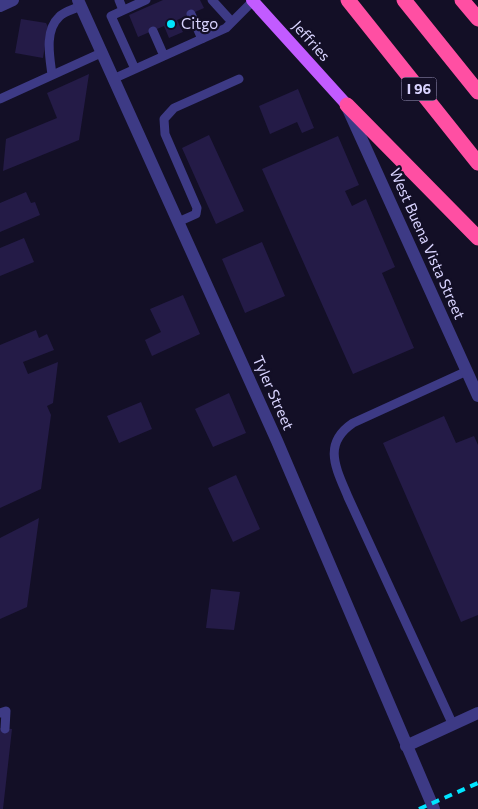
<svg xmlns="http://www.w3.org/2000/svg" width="478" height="809" font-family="Commissioner,sans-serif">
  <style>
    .building { fill: #241b47 }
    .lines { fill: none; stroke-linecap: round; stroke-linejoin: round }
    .service { stroke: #3d3a85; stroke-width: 9 }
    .minor { stroke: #3d3a85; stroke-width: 12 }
    .tertiary { stroke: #3d3a85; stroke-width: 12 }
    .primary { stroke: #c25bff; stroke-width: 12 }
    .motorway { stroke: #ff4fa3; stroke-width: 15 }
    .rail { stroke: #00e5ff; stroke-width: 4; stroke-dasharray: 8 6; stroke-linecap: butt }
    .poi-dot { fill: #00e5ff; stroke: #130f26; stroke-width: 2 }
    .labels { text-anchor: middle; stroke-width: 4.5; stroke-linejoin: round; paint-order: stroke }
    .shield { fill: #130f26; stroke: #9e99be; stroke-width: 1 }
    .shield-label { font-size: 14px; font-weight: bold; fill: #d9d4ff }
    .poi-label { font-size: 15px; fill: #d9d4ff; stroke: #130f26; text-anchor: start }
    .street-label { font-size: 15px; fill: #d9d4ff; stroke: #130f26 }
  </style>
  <rect width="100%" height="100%" fill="#130f26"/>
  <path class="building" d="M 163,0 L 200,0 L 204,8 L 177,20 L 183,32 L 169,38 L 164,26 L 138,37 L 129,15 Z
    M 21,19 L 46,23 L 48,27 L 43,58 L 15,53 Z
    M 89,74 L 79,140 L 3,171 L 6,139 L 57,118 L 47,93 Z
    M 298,89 L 314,128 L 302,133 L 297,122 L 270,134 L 259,106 Z
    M 209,135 L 244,211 L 216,224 L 182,148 Z
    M 338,136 L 359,185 L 345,191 L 352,206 L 366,199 L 395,267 L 382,273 L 414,348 L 353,374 L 262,169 Z
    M 26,192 L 31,203 L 35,202 L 40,215 L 0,232 L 0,203 Z
    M 24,238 L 34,262 L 0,276 L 0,248 Z
    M 262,242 L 285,296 L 245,313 L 222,259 Z
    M 183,295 L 200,334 L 152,356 L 145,340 L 161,332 L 150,309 Z
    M 36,330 L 39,338 L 47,334 L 54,350 L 23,362 L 28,374 L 58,362 L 53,403 L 47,406 L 51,415 L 41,489 L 0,508 L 0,345 Z
    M 229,393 L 246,433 L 213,447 L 195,409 Z
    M 141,402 L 152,429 L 119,443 L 107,416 Z
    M 444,416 L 456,443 L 474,436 L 478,445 L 478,615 L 461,622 L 383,443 Z
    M 236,475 L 260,529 L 233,542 L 208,488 Z
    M 39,518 L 27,607 L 0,619 L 0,538 Z
    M 211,589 L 240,592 L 234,630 L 206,628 Z
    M 0,728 L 12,729 L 3,809 L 0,809 Z"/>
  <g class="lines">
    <path class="service" d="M 119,0 L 123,10
      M 212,0 L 232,22
      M 191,14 L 202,39
      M 153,31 L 164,56
      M 135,69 L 111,16 L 146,0
      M 52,75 C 50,58 44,31 59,17 C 63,12 74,9 81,6
      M 113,79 L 226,28 L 253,1
      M 0,99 L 101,53
      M 178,222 L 196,214 L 197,208 L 165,134 L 164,119 L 174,108 L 239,79
      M 0,713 L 6,711 L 5,729
      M 453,725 L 348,497 C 336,468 322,444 353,423 L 467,371"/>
    <path class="minor" d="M 78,0 L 277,441 L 434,809
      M 348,109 L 478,396
      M 406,746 L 478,713"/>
    <path class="tertiary" d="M 0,6 L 13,0"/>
    <path class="primary" d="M 252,0 L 347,105"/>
    <path class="motorway" d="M 348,0 L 478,163
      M 404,0 L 478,92
      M 462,0 L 478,19
      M 347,105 L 478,238"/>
    <path class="rail" d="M 419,809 L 478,783"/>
  </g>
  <circle class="poi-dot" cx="171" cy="24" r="5"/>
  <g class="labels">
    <rect class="shield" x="401.5" y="77.5" width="35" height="23" rx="4"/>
    <g class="shield-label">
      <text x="419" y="94">I 96</text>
    </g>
    <g class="poi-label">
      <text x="181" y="29">Citgo</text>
    </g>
    <g class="street-label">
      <text transform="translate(311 41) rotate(48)" y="5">Jeffries</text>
      <text transform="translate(427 244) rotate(66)" y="5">West Buena Vista Street</text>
      <text transform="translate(273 393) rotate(66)" y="5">Tyler Street</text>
    </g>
  </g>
</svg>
